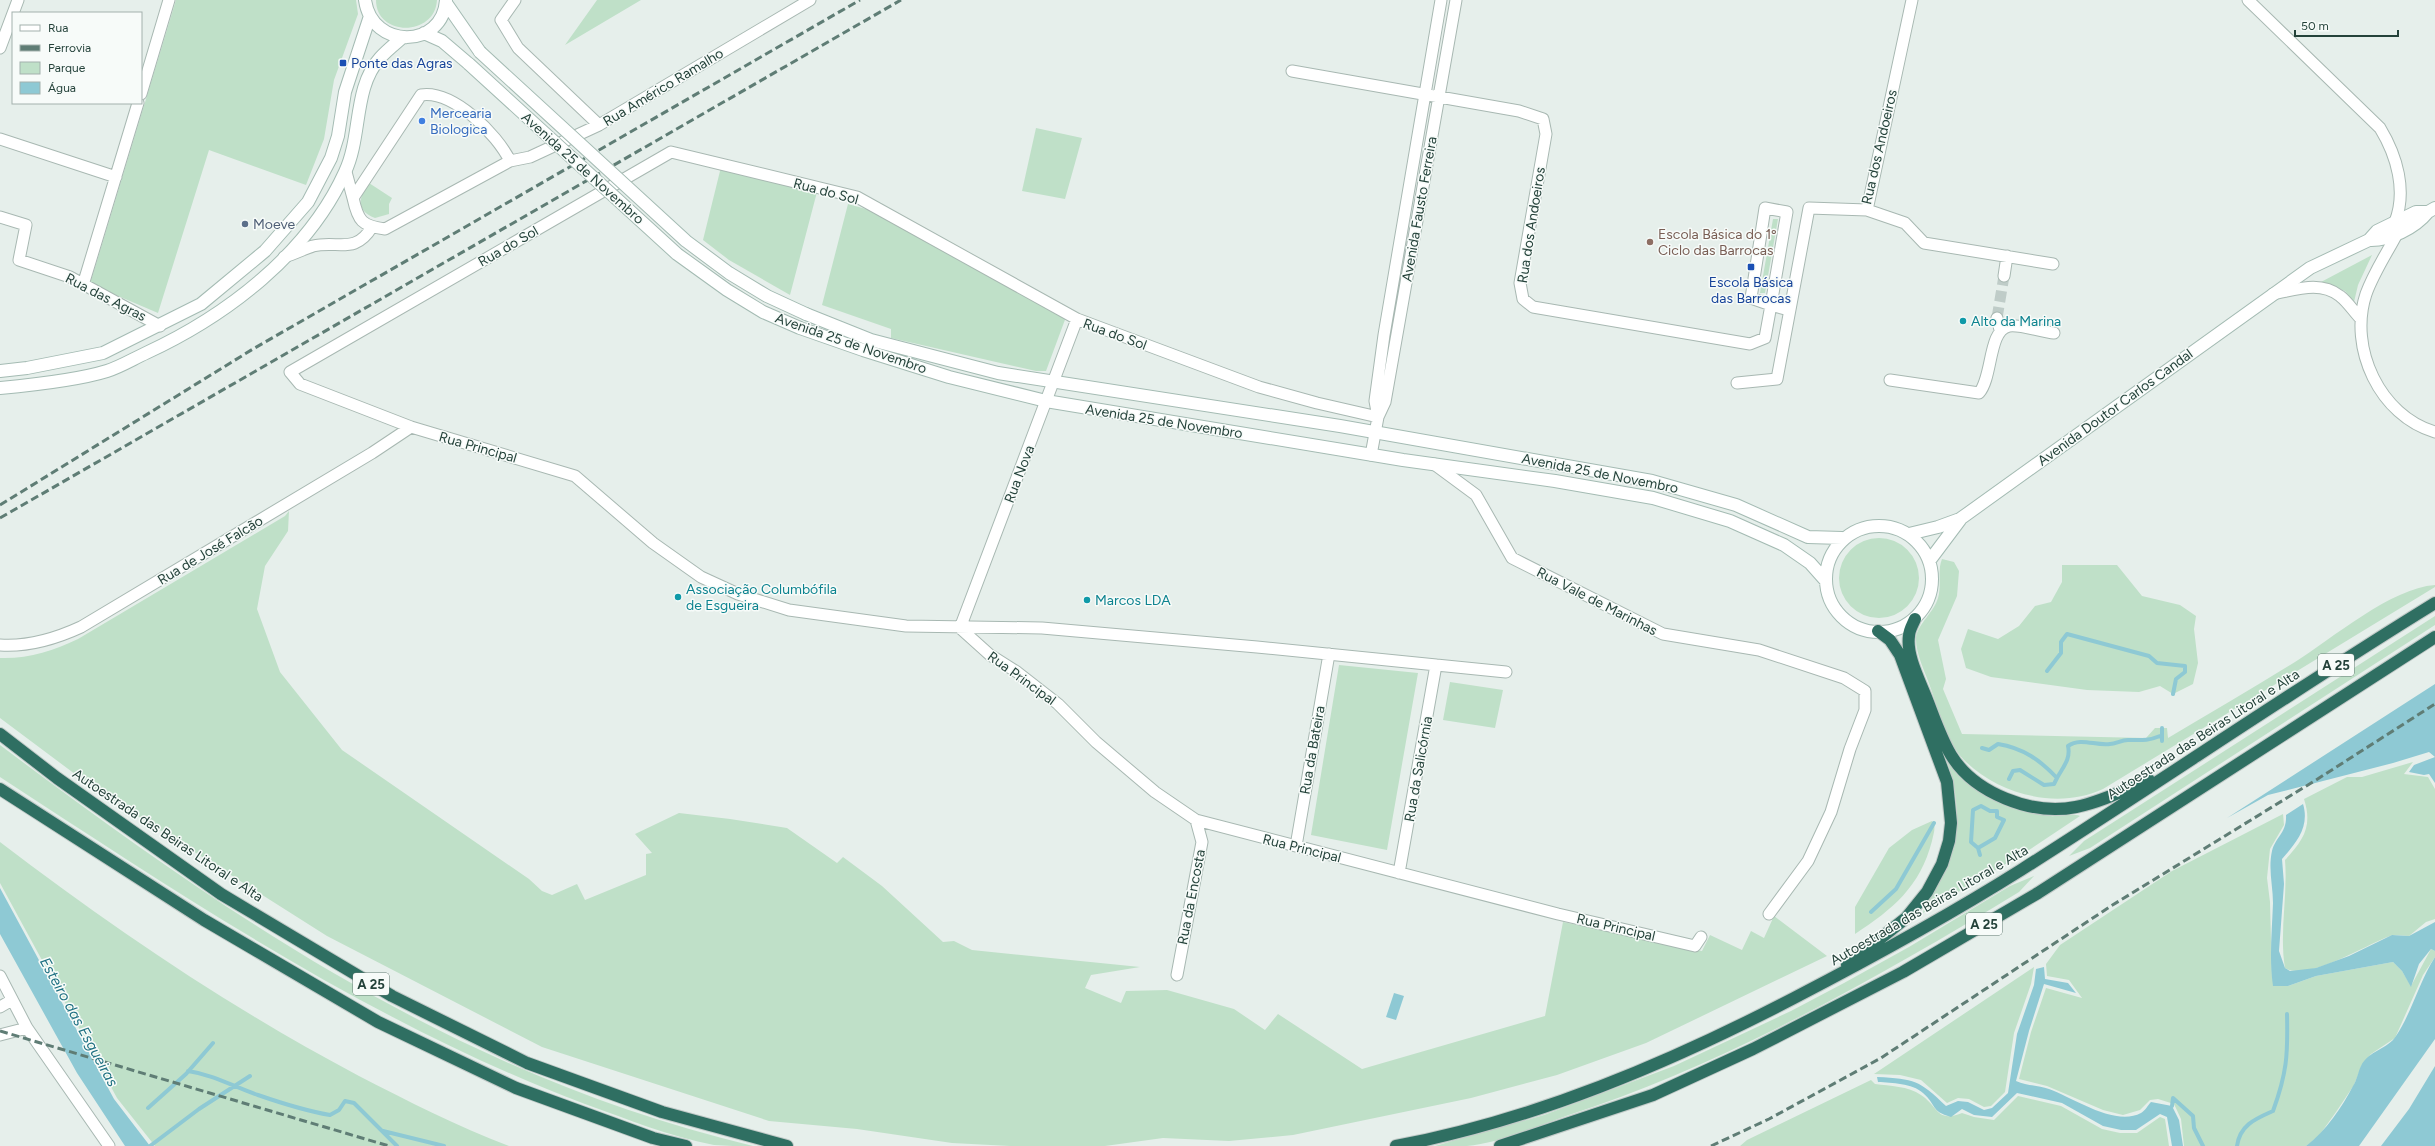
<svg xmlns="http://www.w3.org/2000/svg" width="2435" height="1146" font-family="Figtree,sans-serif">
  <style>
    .green { fill: #bfe0c8 }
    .water { fill: #8ec9d4 }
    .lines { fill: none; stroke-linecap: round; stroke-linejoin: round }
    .stream { stroke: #8ec9d4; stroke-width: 4 }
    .street-tunnel { stroke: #bfccc8; stroke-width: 11; stroke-dasharray: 11 5.5; stroke-linecap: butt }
    .street-casing { stroke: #a8b8b2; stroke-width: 13 }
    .secondary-casing { stroke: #a4bbb3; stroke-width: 14 }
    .highway-casing { stroke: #c2cac8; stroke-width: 14 }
    .street { stroke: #fff; stroke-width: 11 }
    .secondary { stroke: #fff; stroke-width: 12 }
    .highway { stroke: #2f6f62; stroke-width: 12 }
    .rail { stroke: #5f7d75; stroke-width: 3; stroke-dasharray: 8 4; stroke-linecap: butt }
    .secondary-bridge-casing { stroke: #a4bbb3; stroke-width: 14; stroke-linecap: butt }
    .secondary-bridge { stroke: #fff; stroke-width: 12 }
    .transit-dot { fill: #1a4fb4; stroke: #f7fbf9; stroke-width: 1.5 }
    .shop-dot { fill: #3f7fe0; stroke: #f7fbf9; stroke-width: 1.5 }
    .service-dot { fill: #5c6f8a; stroke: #f7fbf9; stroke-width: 1.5 }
    .education-dot { fill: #8d6e63; stroke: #f7fbf9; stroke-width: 1.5 }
    .culture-dot { fill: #0f9aa8; stroke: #f7fbf9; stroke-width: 1.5 }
    .labels { text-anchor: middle; stroke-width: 3; stroke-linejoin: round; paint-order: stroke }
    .shield { fill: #f7fbf9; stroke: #637a73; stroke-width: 1 }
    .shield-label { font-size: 13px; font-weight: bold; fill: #24423a }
    .transit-label { font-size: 14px; fill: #164399; stroke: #f7fbf9; text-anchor: start }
    .street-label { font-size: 14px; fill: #24423a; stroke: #f7fbf9 }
    .shop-label { font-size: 14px; fill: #366cbe; stroke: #f7fbf9; text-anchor: start }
    .service-label { font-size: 14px; fill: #4e5e75; stroke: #f7fbf9; text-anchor: start }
    .education-label { font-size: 14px; fill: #785e54; stroke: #f7fbf9; text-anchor: start }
    .culture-label { font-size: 14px; fill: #0d838f; stroke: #f7fbf9; text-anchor: start }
    .water-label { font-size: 15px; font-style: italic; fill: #1c6f80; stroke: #f7fbf9 }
  </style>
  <rect width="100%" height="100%" fill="#e6efeb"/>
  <path class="green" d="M 176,0 L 356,0 L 358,14 L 334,80 L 324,139 L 306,185 L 209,150 L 158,313 L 90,284 Z
    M 376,0 L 437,0 C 435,37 376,37 376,0 Z
    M 597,0 L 641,0 L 565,45 Z
    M 1036,128 L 1082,138 L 1065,199 L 1022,191 Z
    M 721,167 L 817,192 L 790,295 L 729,260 L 703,240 Z
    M 369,183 L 392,198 L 389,204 L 389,214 L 375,218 C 355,211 359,196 369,183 Z
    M 848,204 L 880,213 L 1066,317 L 1046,371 L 1036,371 L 891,338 L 891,329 L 822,305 Z
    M 1773,219 L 1778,219 L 1765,293 L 1760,293 Z
    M 2372,255 L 2358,285 L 2354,302 L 2345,291 L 2321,282 Z
    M 289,511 L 288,531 L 265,566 L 257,609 L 280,672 L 342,750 L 529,879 L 542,891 L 552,895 L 577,884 L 585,900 L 646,875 L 646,854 L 652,853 L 635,834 L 679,813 L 730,819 L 787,828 L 837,863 L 843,857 L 882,886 L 943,942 L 954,941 L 972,950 L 1140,967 L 1091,975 L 1085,988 L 1121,1003 L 1126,991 L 1167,990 L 1234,1009 L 1265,1030 L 1278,1014 L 1362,1069 L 1545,1016 L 1563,922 L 1702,951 L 1710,935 L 1742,950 L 1751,931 L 1764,938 L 1774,916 L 1827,956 L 1646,1043 L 1557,1075 L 1471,1098 L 1293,1135 L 1229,1141 L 1163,1138 L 1105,1146 L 1010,1146 L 952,1143 L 857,1129 L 769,1121 L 542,1047 L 327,936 L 95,789 L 0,718 L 0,658 C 28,659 53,651 78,639 L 285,516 Z
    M1839 578a40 40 0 1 1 80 0a40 40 0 1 1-80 0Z
    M 1942,559 L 1954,562 L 1959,571 L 1957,596 L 1938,640 L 1946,679 L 1943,689 L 1962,734 L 2146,738 L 2155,728 L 2167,728 L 2168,738 C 2210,713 2253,688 2295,662 C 2333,638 2391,588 2435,585 L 2435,587 L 2103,789 C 2058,810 1999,795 1964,760 C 1947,742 1939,712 1931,689 C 1926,674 1915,653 1916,637 C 1918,624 1934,612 1938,598 C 1942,585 1937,571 1942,559 Z
    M 2062,565 L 2117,565 L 2142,596 L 2180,605 L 2196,616 L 2194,629 L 2198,663 L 2193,684 L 2173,694 L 2160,686 L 2139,692 L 2087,690 L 1991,677 L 1966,668 L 1961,649 L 1968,629 L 1998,639 L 2019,626 L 2035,606 L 2051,602 L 2062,582 Z
    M 2435,616 L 2435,625 L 2090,848 L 2069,856 L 2084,841 Z
    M 1339,665 L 1418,673 L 1387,850 L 1311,835 Z
    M 1450,682 L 1503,690 L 1495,728 L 1443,720 Z
    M 0,745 C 234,921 463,1077 753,1146 C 740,1146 726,1146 714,1145 C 671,1137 627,1119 585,1104 C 375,1025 187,899 0,777 Z
    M 1946,759 C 1970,795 2009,810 2049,816 C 2059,817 2071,813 2080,816 L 2029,850 L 1923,913 C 1924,903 1936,890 1940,881 C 1960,842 1962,800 1946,759 Z
    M 2413,762 L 2404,774 L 2428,777 L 2435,789 L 2435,919 L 2426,922 L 2409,936 C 2403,936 2395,934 2390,936 C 2367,944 2308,982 2285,968 C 2279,932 2288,896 2285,860 C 2303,840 2313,827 2304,799 L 2347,777 L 2362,777 Z
    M 2283,814 L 2284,825 L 2270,849 L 2267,878 L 2270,902 L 2272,979 L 2288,986 L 2316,976 L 2393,962 L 2402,971 L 2411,986 L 2431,949 L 2435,951 L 2435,957 L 2423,975 L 2395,1038 L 2371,1054 L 2362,1065 L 2354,1085 L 2336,1112 L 2318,1137 L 2306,1146 L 2184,1146 L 2181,1119 L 2174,1104 L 2158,1099 L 2150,1100 L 2140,1110 L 2123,1115 L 2103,1110 L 2047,1086 L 2019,1079 L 2031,1032 L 2046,988 L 2082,998 L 2069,980 L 2047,976 L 2046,964 L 2060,945 L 2172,871 Z
    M 1932,821 C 1937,826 1933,835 1932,841 C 1920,887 1893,909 1855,934 L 1855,907 L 1889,848 L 1912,830 Z
    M 0,842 C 114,929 232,1009 359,1076 C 408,1101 458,1127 509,1146 L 155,1146 L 117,1098 L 0,883 Z
    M 2034,876 L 2019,892 C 1876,979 1726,1064 1566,1116 C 1538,1126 1496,1144 1467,1146 C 1456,1146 1445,1146 1435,1146 L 1544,1115 L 1674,1066 L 1791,1011 L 1844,983 L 1909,947 L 2010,886 Z
    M 2034,967 L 2031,984 L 2014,1033 L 2005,1092 L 1991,1106 L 1984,1107 L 1969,1099 L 1958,1098 L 1947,1103 L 1921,1080 L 1900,1075 L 1874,1074 Z
    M 1871,1080 L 1875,1084 C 1890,1086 1908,1086 1921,1095 C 1939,1107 1936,1123 1962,1113 L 1974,1117 L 1994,1120 L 2018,1096 L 2061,1106 L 2102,1129 L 2120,1133 L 2137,1133 L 2160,1117 L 2165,1119 L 2169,1146 L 1740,1146 L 1747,1140 Z"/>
  <path class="water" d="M 2435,684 L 2435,783 L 2429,774 L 2424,775 L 2409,772 L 2414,765 L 2435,757 L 2429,752 L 2393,763 L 2268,795 L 2227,818 Z
    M 2303,804 C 2310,827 2296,843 2282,859 L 2284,884 L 2279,951 L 2285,968 L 2290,971 L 2316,968 L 2349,956 L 2392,935 L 2409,936 L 2435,922 L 2435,951 L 2431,949 L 2419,964 L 2411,987 L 2402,971 L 2393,962 L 2316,976 L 2288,986 L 2273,986 C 2269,959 2272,931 2273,903 C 2273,886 2268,869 2272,851 C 2276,836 2287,833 2286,815 Z
    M 0,888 L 114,1099 L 150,1146 L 125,1146 L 77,1073 L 0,934 Z
    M 2435,957 L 2435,1039 L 2359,1146 L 2306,1146 C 2326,1131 2342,1107 2353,1086 C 2357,1080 2358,1072 2361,1066 C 2368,1051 2388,1049 2396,1036 C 2412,1012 2419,982 2435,957 Z
    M 2044,967 L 2045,979 L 2068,983 L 2076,993 L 2044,984 L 2029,1031 L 2016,1081 C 2027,1086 2038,1085 2049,1089 C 2074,1098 2115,1127 2141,1113 C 2145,1111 2148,1105 2151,1102 L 2172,1106 L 2179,1120 L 2183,1146 L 2172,1146 L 2167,1117 L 2160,1114 L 2136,1130 L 2121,1130 L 2103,1126 L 2062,1103 L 2017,1093 L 1992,1117 L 1974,1115 L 1962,1109 L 1951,1117 C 1930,1111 1937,1105 1923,1093 C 1912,1083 1892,1083 1878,1082 L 1877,1077 C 1915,1079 1919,1080 1946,1106 L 1958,1101 L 1968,1102 L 1984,1110 L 1992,1108 L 2008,1093 L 2017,1034 L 2034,985 L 2036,969 Z
    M 1394,993 L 1404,996 L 1396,1020 L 1386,1017 Z
    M 2435,1066 L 2435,1146 L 2381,1146 L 2409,1109 Z"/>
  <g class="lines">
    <path class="stream" d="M 2047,671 L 2061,653 L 2061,642 L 2067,634 L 2149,656 L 2157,663 L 2185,666 L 2185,672 L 2176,679 L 2173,694
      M 2162,728 L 2162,741
      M 1982,748 L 1989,750 L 1998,744 C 2023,748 2040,760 2057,778 C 2063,767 2071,759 2068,746 C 2081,737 2095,746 2110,744 C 2116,744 2121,740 2128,740 C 2141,740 2148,741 2160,736
      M 2009,779 L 2013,771 L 2020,770 L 2044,785 L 2054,784 L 2057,778
      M 1978,848 L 1995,838 L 2004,820 L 1997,817 L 1997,811 L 1990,811 L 1981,806 L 1973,810 L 1971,842 L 1978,848 L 1980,855
      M 1871,912 L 1896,889 L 1934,823
      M 188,1071 C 215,1075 234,1087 258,1095 C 281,1103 307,1111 330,1115 L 339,1110 L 345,1101 L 354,1103 L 397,1146
      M 2172,1106 L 2173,1098 L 2193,1116 L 2194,1128 L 2203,1146
      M 148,1108 L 186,1074 L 213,1043
      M 383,1131 L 444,1146
      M 150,1146 L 199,1109 L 250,1076
      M 2237,1146 C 2240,1125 2255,1119 2273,1111 C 2287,1073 2288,1054 2287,1014"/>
    <path class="street-tunnel" d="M 1997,318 L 2004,276"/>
    <g class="street-casing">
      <path id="street" d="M 515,0 L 501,20 L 518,48 L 599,125
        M 2248,0 L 2380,128 C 2397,156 2407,191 2395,222
        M 0,48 L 18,0
        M 1292,71 L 1519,111 L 1543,119 L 1546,134 L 1520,283 L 1523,299 L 1533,307 L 1750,344 L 1765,338 L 1771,305 L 1789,310
        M 141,94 L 169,0
        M 0,139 L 116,177
        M 510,161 C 497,134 453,90 421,95 L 353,198 C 358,221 362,226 385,229 L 510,161 L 530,157 L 599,125 L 810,0
        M 346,172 L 353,198
        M 1765,208 L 1787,212 L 1771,305 L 1751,298 Z
        M 1867,210 L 1905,223 L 1924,243 L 2053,264
        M 0,217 L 26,225 L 19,260 L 70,277 L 160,326
        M 2398,232 C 2387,253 2374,272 2366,294 C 2348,348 2380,416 2435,432
        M 284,257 C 294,254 304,249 313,246 C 338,240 355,255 372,227
        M 2004,276 L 2007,256
        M 83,285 L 138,103
        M 2273,294 C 2295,290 2320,280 2340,296 C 2348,302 2354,312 2361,319
        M 1997,318 L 2000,330
        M 1890,380 L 1979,393 C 1993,377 1988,330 2009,326 C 2019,324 2043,332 2054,333
        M 1737,383 L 1777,379 L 1809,208 L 1867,210 L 1912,0
        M 1378,417 L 1317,403 L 1259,387 L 1077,319 L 857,197 L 671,152 L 290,372 L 300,384 L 411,427 L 575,476 L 653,543 L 701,577 L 738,594 L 789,610 L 906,626 L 1042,628 L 1257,647 L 1506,672
        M 1378,417 L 1375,401 L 1384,335 L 1441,0
        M 1371,455 L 1378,417 L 1385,402 L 1456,0
        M 1434,464 L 1476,495 L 1512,558 L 1663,634 L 1759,650 L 1844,678 L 1865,691 L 1865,710 L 1850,749 L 1831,812 L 1808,861 L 1769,914
        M 960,628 L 990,655 L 1017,672 L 1058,704 L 1096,742 L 1155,792 L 1196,820 L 1558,914 L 1695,946 L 1701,937
        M 960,628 L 1077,319
        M 0,645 C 29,647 55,639 81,627 L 372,453 L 411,427
        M 1296,846 L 1329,654
        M 1399,873 L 1436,665
        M 1177,975 L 1202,842 L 1196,820
        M 0,976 L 27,1028 L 109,1146
        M 0,1007 L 12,1000
        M 0,1035 L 27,1028"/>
    </g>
    <g class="secondary-casing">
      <path id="secondary" d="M 365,0 C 372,50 443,49 446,0
        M 446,3 L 480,52
        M 424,33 L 442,41 L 469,64
        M 2369,240 C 2389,241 2415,228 2428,212
        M 806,314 L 871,340 L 998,373 L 1340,426 L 1652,481 L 1736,505 L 1808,537 L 1842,538
        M 800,328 L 863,350 L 949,377 L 1046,401 L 1403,460 L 1555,481 L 1653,498 L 1730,521 L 1784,545 L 1810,563 L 1826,581
        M 0,371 L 27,368 L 103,353 L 201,304 L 265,251 L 308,202 L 331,158 L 338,136 L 345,92 L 370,16
        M 0,388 C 32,385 78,380 107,371 C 120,367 133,359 146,353 C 226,316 308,254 345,172 C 362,136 353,88 380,58 C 387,50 395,44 403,37
        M1826 579a53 53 0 1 1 106 0a53 53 0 1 1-106 0Z
        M 1909,534 L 1938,527 L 1960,519 L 2310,268 L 2369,240 L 2377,231 L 2416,212 L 2428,212 L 2435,208
        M 1930,560 L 1960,520"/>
    </g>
    <g class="highway-casing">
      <path id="highway" d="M 1915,619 C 1913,624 1909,630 1909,636 C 1906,656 1921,683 1928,702 C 1935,720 1941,738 1951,755 C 1974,793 2032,816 2076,807 C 2101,802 2125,790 2149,780
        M 0,734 L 57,778 L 221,894 L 392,996 L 527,1063 L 662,1112 L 787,1146
        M 0,789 L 204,920 L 378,1022 L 516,1088 L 653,1138 L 686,1146
        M 1847,965 L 1906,918 L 1927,892 L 1942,864 L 1949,841 L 1951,823 L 1947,782 L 1900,655 L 1890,640 L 1878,631
        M 1396,1146 C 1535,1120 1669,1063 1794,998 C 1871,958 1948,916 2021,870 C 2160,782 2295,689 2435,603
        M 1500,1146 L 1653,1095 L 1753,1049 L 1903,972 L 2038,893 L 2435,637"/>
    </g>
    <use href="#street" class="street"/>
    <use href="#secondary" class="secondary"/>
    <use href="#highway" class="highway"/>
    <path class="rail" d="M 0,505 L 253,349 L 860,0
      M 0,518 L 901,0
      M 0,1031 L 389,1146
      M 1711,1146 L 1769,1119 L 1881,1058 L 2111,906 L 2316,780 L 2435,704"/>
    <g class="secondary-bridge-casing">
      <path id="secondary-bridge" d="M 480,52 L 686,241 L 729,273 L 767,296 L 806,314
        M 469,64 L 677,254 L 727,290 L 763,312 L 800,328"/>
    </g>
    <use href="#secondary-bridge" class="secondary-bridge"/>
  </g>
  <g class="transit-dot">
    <rect x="339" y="59" width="8" height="8" rx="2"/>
    <rect x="1747" y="263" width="8" height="8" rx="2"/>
  </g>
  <circle class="shop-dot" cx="422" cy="121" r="4"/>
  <circle class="service-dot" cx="245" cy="224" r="4"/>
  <circle class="education-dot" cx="1650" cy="242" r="4"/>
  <g class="culture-dot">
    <circle cx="1963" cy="321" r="4"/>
    <circle cx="678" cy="597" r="4"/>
    <circle cx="1087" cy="600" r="4"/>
  </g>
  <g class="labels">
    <g class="shield">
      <rect x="2318" y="654" width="36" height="22" rx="3"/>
      <rect x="1966" y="913" width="36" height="22" rx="3"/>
      <rect x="353" y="973" width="36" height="22" rx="3"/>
    </g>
    <g class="shield-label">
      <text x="2336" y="670">A 25</text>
      <text x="1984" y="929">A 25</text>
      <text x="371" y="989">A 25</text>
    </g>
    <g class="transit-label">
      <text x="351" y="68">Ponte das Agras</text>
      <text x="1751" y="287" text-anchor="middle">Escola Básica<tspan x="1751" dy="16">das Barrocas</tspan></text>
    </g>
    <g class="street-label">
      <text transform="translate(663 87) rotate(-31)" y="5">Rua Américo Ramalho</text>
      <text transform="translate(1879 147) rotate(-77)" y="5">Rua dos Andoeiros</text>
      <text transform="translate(583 168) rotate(42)" y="5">Avenida 25 de Novembro</text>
      <text transform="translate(826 191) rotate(15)" y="5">Rua do Sol</text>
      <text transform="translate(1419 209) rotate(-80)" y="5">Avenida Fausto Ferreira</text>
      <text transform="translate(1531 225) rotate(-81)" y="5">Rua dos Andoeiros</text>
      <text transform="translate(508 246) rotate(-30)" y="5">Rua do Sol</text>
      <text transform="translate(106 297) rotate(27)" y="5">Rua das Agras</text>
      <text transform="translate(1115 334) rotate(20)" y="5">Rua do Sol</text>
      <text transform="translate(851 343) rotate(19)" y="5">Avenida 25 de Novembro</text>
      <text transform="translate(2115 407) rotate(-36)" y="5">Avenida Doutor Carlos Candal</text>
      <text transform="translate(1164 421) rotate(9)" y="5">Avenida 25 de Novembro</text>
      <text transform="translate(478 447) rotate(16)" y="5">Rua Principal</text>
      <text transform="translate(1600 473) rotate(11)" y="5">Avenida 25 de Novembro</text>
      <text transform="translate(1019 474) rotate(-69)" y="5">Rua Nova</text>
      <text transform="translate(210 550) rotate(-31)" y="5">Rua de José Falcão</text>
      <text transform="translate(1597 601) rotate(27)" y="5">Rua Vale de Marinhas</text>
      <text transform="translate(1022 678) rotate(36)" y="5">Rua Principal</text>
      <text transform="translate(2203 734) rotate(-33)" y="5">Autoestrada das Beiras Litoral e Alta</text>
      <text transform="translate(1312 750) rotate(-80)" y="5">Rua da Bateira</text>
      <text transform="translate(1418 769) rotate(-80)" y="5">Rua da Salicórnia</text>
      <text transform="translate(168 835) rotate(34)" y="5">Autoestrada das Beiras Litoral e Alta</text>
      <text transform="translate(1302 848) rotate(14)" y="5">Rua Principal</text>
      <text transform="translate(1191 897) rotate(-79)" y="5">Rua da Encosta</text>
      <text transform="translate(1929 905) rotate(-30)" y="5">Autoestrada das Beiras Litoral e Alta</text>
      <text transform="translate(1616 927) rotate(13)" y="5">Rua Principal</text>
    </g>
    <g class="shop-label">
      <text x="430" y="118">Mercearia<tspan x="430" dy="16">Biologica</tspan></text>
    </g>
    <g class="service-label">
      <text x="253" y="229">Moeve</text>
    </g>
    <g class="education-label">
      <text x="1658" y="239">Escola Básica do 1º<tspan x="1658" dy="16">Ciclo das Barrocas</tspan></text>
    </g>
    <g class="culture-label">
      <text x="1971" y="326">Alto da Marina</text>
      <text x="686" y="594">Associação Columbófila<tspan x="686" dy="16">de Esgueira</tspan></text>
      <text x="1095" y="605">Marcos LDA</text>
    </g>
    <g class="water-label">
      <text transform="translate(79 1022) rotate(61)" y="5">Esteiro das Esgueiras</text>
    </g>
  </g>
  <rect x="12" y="12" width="130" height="92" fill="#f7fbf9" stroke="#a3b1ad"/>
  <rect x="20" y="25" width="20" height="6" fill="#ffffff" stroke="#a3b1ad"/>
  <text x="48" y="32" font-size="12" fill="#24423a">Rua</text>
  <rect x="20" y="45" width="20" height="6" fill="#5f7d75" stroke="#a3b1ad"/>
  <text x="48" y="52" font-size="12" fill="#24423a">Ferrovia</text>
  <rect x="20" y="62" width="20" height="12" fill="#bfe0c8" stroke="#a3b1ad"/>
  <text x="48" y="72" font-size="12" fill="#24423a">Parque</text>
  <rect x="20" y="82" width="20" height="12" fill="#8ec9d4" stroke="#a3b1ad"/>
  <text x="48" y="92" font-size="12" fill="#24423a">Água</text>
  <path d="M2295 30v6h103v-6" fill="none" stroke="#24423a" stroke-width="2"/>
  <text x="2301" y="30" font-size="12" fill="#24423a" stroke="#f7fbf9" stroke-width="3" paint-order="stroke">50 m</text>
</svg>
